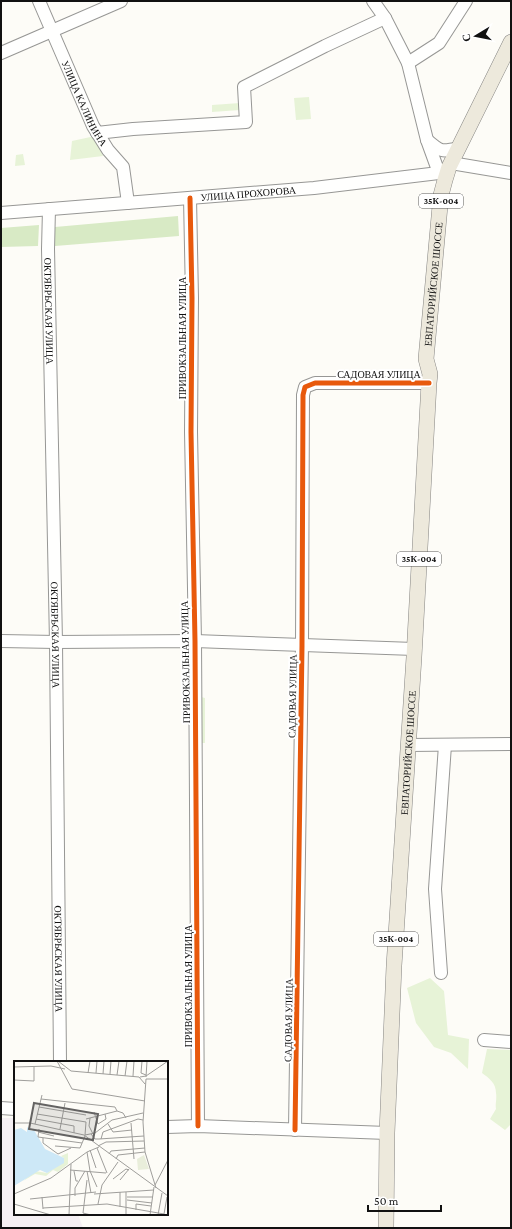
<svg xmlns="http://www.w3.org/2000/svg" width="512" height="1229" font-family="'Crimson Pro',serif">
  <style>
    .industrial { fill: #f5f0f3 }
    .green { fill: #e7f3d7 }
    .forest { fill: #d8eac5 }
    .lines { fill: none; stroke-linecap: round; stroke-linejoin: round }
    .minor-casing { stroke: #979795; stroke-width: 14 }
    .major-casing { stroke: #858482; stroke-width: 16 }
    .minor { stroke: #fffffe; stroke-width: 12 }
    .major { stroke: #ede9dc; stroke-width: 15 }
    .cycleway-casing { stroke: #fff; stroke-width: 8 }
    .cycleway { stroke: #e8590c; stroke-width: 5 }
    .labels { text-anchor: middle; stroke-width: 4; stroke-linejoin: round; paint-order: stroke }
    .shield { fill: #fff; stroke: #585858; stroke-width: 1 }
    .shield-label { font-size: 9px; font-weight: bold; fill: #111 }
    .street-label { font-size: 10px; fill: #111; stroke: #fff }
    .inset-road { fill: none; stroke: #9f9e9b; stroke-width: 1 }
    .view { fill: #646362; fill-opacity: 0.15; stroke: #646362; stroke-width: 2 }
    .inset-edge { fill: none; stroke: #111; stroke-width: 2 }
  </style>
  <rect width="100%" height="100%" fill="#fdfcf7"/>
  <path class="industrial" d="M 1,1118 L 15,1118 L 15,1214 L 78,1214 L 83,1228 L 1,1228 Z"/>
  <path class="green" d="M 309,97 L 311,119 L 296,120 L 294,98 Z
    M 240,103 L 240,110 L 212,112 L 212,105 Z
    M 95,136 L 103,156 L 70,160 L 72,141 Z
    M 23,154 L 25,165 L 15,166 L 16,155 Z
    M 201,697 L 205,698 L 205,743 L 195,743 Z
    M 430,978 L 444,991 L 448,1035 L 469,1039 L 468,1069 L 451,1053 L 434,1047 L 416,1023 L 407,988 Z
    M 487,1049 L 511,1050 L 511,1124 L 505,1130 L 490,1119 L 496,1109 C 495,1104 497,1099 496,1093 C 496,1083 489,1078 482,1073 Z"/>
  <path class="forest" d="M 178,216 L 179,236 L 55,246 L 55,227 Z
    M 39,225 L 38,246 L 1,247 L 1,228 Z"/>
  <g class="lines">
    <g class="minor-casing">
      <g id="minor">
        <path id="s1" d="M 39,1 L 93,126 L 108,150 L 123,167 L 128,203"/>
        <path d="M 373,1 L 385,18 L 408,63 L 427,140 L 439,173"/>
        <path d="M 1,53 L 121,1"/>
        <path d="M 408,63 L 439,43 L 466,1"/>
        <path d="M 97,133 L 133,129 L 246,122 L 244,87 L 325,46 L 385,18"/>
        <path d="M 427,140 C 441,152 441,152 459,148"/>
        <path d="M 457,164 L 511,173"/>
        <path d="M 190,198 L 192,298 L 191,432 L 195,641 L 198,1126"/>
        <path id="s2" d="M 49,209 L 48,249 L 56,642 L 60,1062"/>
        <path id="s3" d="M 1,213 L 314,188 L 447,172"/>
        <path d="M 1,641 L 56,642 L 195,641 L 414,649"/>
        <path d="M 408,745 L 511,744"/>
        <path d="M 441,973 L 435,889 L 445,745"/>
        <path d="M 484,1040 L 511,1042"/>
        <path d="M 1,1108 L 15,1109"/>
        <path d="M 167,1127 L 198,1126 L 387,1133"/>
        <path d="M 295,1130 L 302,646 L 303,395 L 305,387 L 315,383 L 429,383"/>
      </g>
    </g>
    <g class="major-casing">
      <g id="major">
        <path id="s4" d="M 386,1228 L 387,1133 L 394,966 L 414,657 L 429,383 L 430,374 L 426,359 L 441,195 L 445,180 L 449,167 L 458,149 L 511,42"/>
      </g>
    </g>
    <use href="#minor" class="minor"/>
    <use href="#major" class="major"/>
    <g class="cycleway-casing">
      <path id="cycleway" d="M 190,198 L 192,298 L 191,432 L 195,641 L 198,1126
        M 295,1130 L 302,646 L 303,395 L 305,387 L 315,383 L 429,383"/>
    </g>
    <use href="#cycleway" class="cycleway"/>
  </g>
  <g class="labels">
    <g class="shield">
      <rect x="419" y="194" width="44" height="14" rx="3"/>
      <rect x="397" y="552" width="44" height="14" rx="3"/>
      <rect x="374" y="932" width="44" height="14" rx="3"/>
    </g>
    <g class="shield-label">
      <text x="441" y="204">35К-004</text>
      <text x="419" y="562">35К-004</text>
      <text x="396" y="942">35К-004</text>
    </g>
    <g class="street-label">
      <text dy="4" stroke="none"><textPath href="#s1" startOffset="112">УЛИЦА КАЛИНИНА</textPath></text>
      <text dy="4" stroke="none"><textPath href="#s3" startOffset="248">УЛИЦА ПРОХОРОВА</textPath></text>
      <text dy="4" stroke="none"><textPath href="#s4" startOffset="946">ЕВПАТОРИЙСКОЕ ШОССЕ</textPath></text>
      <text dy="4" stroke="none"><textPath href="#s2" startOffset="102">ОКТЯБРЬСКАЯ УЛИЦА</textPath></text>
      <text transform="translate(182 338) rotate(-90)" y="4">ПРИВОКЗАЛЬНАЯ УЛИЦА</text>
      <text x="379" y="378">САДОВАЯ УЛИЦА</text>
      <text dy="4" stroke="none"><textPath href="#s2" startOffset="426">ОКТЯБРЬСКАЯ УЛИЦА</textPath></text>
      <text transform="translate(185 662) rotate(-91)" y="4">ПРИВОКЗАЛЬНАЯ УЛИЦА</text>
      <text transform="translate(292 696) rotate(-89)" y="4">САДОВАЯ УЛИЦА</text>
      <text dy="4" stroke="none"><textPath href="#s4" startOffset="476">ЕВПАТОРИЙСКОЕ ШОССЕ</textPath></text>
      <text dy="4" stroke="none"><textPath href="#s2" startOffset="750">ОКТЯБРЬСКАЯ УЛИЦА</textPath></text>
      <text transform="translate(188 986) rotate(-90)" y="4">ПРИВОКЗАЛЬНАЯ УЛИЦА</text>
      <text transform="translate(288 1020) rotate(-89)" y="4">САДОВАЯ УЛИЦА</text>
    </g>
  </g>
  <g transform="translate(14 1061)">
    <rect width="154" height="154" fill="#fdfcf7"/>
    <path d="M 54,92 L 54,103 L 44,111 L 39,109 L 32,115 L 21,113 L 9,120 L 21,110 L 33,112 L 39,108 L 50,97 L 47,95 Z" fill="#e7f3d7"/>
    <path d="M 130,94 L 135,108 L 124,109 L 123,98 Z" fill="#e9eedb"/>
    <path d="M 13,66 L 17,70 L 20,69 L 31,88 L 50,97 L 50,102 L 33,112 L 26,109 L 0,125 L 0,69 L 7,67 L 13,71 Z" fill="#cde8f7"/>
    <path class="inset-road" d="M 43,0 L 58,28 L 131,40M 44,0 L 57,10 L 125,16 L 131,23M 128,0 L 127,12 L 132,14M 0,6 L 37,5 L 51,8M 74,12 L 76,0M 82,12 L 83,0M 89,13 L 90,0M 96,13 L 97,0M 103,14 L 105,0M 111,15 L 113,0M 119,15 L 120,0M 126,16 L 132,15 L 154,0M 132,16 L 133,0M 0,19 L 20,20 L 20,6M 27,38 L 101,46 L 103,50M 25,46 L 72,54M 80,51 L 84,63 L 92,58 L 91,53M 23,53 L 72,61M 76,57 L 75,65 L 79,73M 22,58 L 60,65 L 60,72M 72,58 L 103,50 L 109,52 L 112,57M 0,62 L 16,62 L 70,74 L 154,135M 117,62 L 120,98M 21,63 L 28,34M 94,63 L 99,71 L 118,69M 25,68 L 24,76 L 68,82M 46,68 L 51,42M 24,71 L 40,75M 77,73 L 81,78 L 85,78 L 130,75M 71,74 L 81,72 L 98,59 L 129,52M 71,74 L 72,61M 29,77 L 29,82 L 44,93 L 57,87M 87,78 L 89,71 L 124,58 L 129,59M 41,85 L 66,87 L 71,75M 84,85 L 92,81 L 130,80M 83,87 L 93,112M 76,89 L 82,107M 73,91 L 76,110 L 83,126M 95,93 L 97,90 L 131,87M 102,98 L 104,94 L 131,91M 56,109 L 92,112M 60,110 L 62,120 L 64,120M 73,110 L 77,132M 99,118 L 112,108 L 115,109M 73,119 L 69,152 L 77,154M 106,119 L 115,108M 141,124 L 154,99M 142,127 L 131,91 L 129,61 L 132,18 L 154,18M 106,131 L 106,146M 0,133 L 37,117 L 73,91 L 85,86M 80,133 L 140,129M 61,135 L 61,127 L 71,110M 28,136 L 29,148M 113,136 L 139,136M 16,138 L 82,131M 113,139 L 138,142M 0,143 L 37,154M 84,143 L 88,124 L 104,101M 29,147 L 93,143 L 150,153M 122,149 L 122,143 L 137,145M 150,153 L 153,136M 55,154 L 57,103M 112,154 L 112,131M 136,154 L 140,126M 144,154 L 148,132"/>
    <path class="view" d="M 20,42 L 84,53 L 79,79 L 15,68 Z"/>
    <rect width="154" height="154" class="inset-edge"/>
  </g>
  <rect width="512" height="1229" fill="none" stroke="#111111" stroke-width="4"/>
  <g transform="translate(476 36) rotate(260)" stroke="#ffffff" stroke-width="3" paint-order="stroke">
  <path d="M0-3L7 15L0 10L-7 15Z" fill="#111111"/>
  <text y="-6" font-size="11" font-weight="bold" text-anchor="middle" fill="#111111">С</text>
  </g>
  <path d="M368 1205v6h73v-6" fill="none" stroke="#111111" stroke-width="2"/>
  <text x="374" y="1205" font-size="12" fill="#111111" stroke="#ffffff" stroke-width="3" paint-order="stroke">50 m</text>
</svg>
